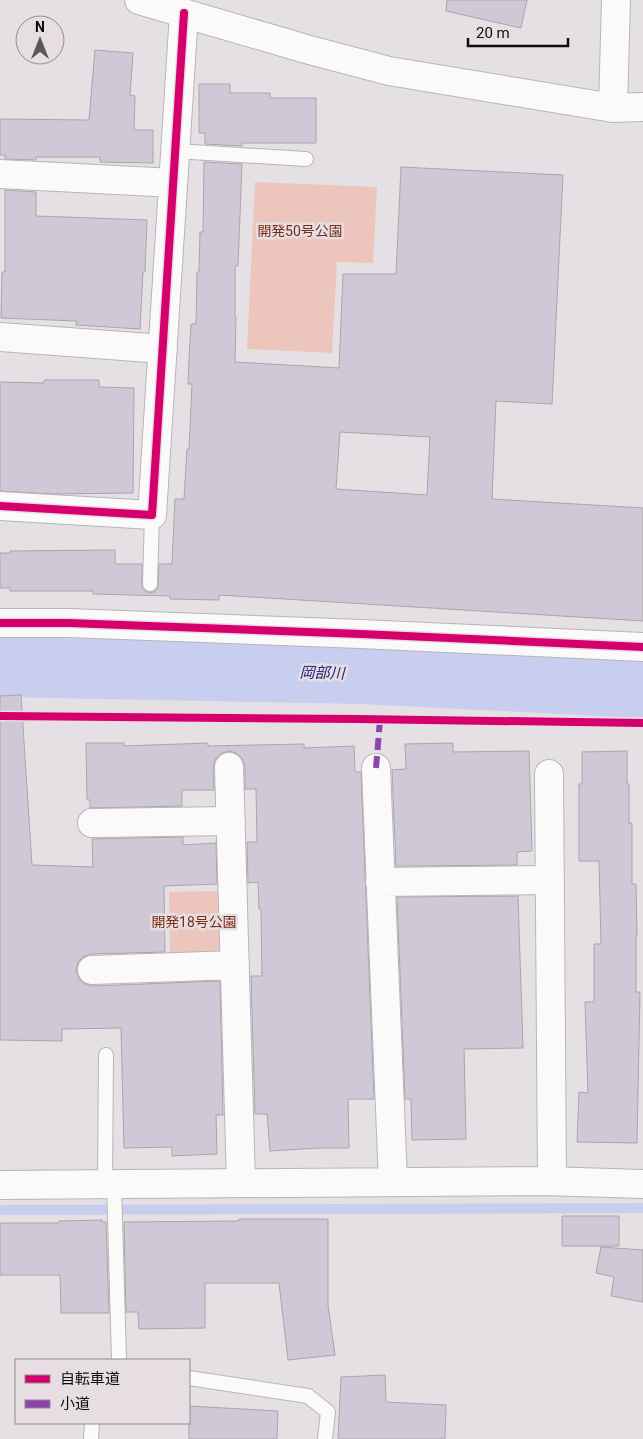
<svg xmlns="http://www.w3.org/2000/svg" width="643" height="1439" font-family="Roboto,'Noto Sans JP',sans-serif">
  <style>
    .green { fill: #ecc6bd }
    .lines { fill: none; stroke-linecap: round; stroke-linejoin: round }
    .stream { stroke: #c7cef0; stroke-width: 10 }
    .river { stroke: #c7cef0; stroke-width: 60 }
    .building { fill: #d1c8d7; stroke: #a8a6a9; fill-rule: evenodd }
    .service-casing { stroke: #b8b5b7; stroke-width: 16 }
    .minor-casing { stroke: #b8b5b7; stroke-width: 30 }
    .tertiary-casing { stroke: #b8b5b7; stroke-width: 30 }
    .service { stroke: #fbfafb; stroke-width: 14 }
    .minor { stroke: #fbfafb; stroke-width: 28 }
    .tertiary { stroke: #fbfafb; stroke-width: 28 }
    .quiet { stroke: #8e44ad; stroke-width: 6; stroke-dasharray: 12 6; stroke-linecap: butt }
    .cycleway-casing { stroke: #e7dee4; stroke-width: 11 }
    .cycleway { stroke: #d6006c; stroke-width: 8 }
    .labels { text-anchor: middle; stroke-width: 5; stroke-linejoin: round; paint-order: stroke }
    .park-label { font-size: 14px; fill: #7a2d14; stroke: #e7dee4 }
    .water-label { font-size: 15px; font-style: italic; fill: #1f2176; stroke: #e7dee4 }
  </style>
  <rect width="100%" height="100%" fill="#e5e0e3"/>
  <path class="green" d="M 255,182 L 377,187 L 373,263 L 337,262 L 332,353 L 247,349 Z
    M 218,891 L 220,952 L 170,952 L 169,892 Z"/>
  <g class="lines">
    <path class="stream" d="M 0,1210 L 643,1208"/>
    <path class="river" d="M 0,667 L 362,674 L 643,688"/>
  </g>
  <path class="building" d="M 447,0 L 527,0 L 521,28 L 446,11 Z
    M 95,50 L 133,53 L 130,95 L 135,96 L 134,130 L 153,130 L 153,163 L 100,162 L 100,157 L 36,157 L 36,160 L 5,159 L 5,155 L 0,155 L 0,119 L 89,120 Z
    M 199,84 L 230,84 L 230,93 L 270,93 L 270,98 L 316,98 L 316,143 L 242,143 L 242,146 L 205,144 L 205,133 L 199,133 Z
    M 204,162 L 242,164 L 238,266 L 235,266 L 235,317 L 236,317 L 235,362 L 339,368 L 343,274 L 396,274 L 401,167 L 563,175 L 552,404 L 496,401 L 492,499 L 643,508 L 643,621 L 219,595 L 219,600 L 170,599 L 170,596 L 93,594 L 93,591 L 10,591 L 10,588 L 0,588 L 0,553 L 10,553 L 10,551 L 115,550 L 115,564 L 142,564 L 142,588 L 145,591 L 149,593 L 154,592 L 158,588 L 159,564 L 172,564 L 175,499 L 184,499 L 187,449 L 189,449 L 192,384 L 188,384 L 189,359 L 191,324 L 196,324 L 197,272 L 199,272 L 200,232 L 203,232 ZM 340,432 L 430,437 L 427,495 L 336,489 Z
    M 5,190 L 36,192 L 36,216 L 147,220 L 145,272 L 143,272 L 140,329 L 76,325 L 77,321 L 1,318 L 2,272 L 5,272 Z
    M 44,380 L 99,380 L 99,387 L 134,388 L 133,493 L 53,494 L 0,491 L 0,382 L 44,383 Z
    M 21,695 L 32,865 L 93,867 L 92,839 L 183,837 L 183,845 L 216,843 L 217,884 L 164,886 L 165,952 L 91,954 L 83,957 L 78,962 L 76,970 L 79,979 L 85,984 L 93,986 L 220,981 L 223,1115 L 216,1115 L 217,1154 L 172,1156 L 172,1147 L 124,1148 L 121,1028 L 62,1029 L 62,1041 L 0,1040 L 0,696 Z
    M 86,743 L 124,743 L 124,746 L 208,743 L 208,746 L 304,744 L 304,748 L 354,746 L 355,772 L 361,772 L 374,1099 L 348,1099 L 349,1148 L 319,1148 L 270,1151 L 267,1114 L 255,1114 L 251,976 L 262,976 L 261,909 L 259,909 L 258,882 L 248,883 L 247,842 L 257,842 L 256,789 L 245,789 L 245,767 L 242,758 L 236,753 L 229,751 L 220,754 L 215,760 L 213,767 L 214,790 L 182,790 L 182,806 L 90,808 L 90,800 L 87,800 Z
    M 453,743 L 453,752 L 529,751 L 532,851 L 517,852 L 517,865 L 396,866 L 392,770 L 406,769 L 405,744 Z
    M 627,751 L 627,784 L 629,784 L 629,823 L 632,823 L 632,884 L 636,884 L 637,936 L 636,936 L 636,992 L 640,992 L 637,1143 L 577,1142 L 579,1092 L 588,1093 L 585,1002 L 594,1002 L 594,944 L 601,944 L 599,861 L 579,861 L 579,784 L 582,784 L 582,752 Z
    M 518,896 L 523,1048 L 464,1049 L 466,1139 L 412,1140 L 411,1099 L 405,1099 L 397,897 Z
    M 562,1216 L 619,1216 L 619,1246 L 562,1246 Z
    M 239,1219 L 328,1219 L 328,1305 L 335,1355 L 288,1360 L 279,1283 L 205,1283 L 205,1328 L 139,1329 L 138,1312 L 126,1312 L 124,1222 L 239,1221 Z
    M 102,1220 L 102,1222 L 106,1222 L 109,1313 L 61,1313 L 60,1275 L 0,1275 L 0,1223 L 59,1223 L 59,1221 Z
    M 601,1247 L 643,1250 L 643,1302 L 611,1296 L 614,1277 L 596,1273 Z
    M 385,1375 L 386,1402 L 446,1405 L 445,1439 L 338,1439 L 341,1377 Z
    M 189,1406 L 278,1411 L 277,1439 L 189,1439 Z"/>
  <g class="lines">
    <g class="service-casing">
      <path id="service" d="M 175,151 L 306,159
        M 150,584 L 152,515
        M 105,1184 L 106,1055
        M 114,1184 L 119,1360
        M 189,1378 L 308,1396 L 328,1412 L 325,1439
        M 91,1439 L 92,1423"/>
    </g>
    <g class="minor-casing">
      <path id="minor" d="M 613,108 L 616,0
        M 0,174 L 173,183
        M 0,337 L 163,349
        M 0,506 L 152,515 L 184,13
        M 0,623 L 69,623 L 361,634 L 643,647
        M 229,767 L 241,1183
        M 376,768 L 393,1182
        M 549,774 L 552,1181
        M 92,823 L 231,821
        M 380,882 L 550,880
        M 92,970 L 235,965
        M 0,1185 L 545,1181 L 643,1184"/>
    </g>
    <g class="tertiary-casing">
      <path id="tertiary" d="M 139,0 L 306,49 L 389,71 L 613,108 L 643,107"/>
    </g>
    <use href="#service" class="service"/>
    <use href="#minor" class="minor"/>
    <use href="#tertiary" class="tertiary"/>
    <path class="quiet" d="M 376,768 L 380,720"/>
    <g class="cycleway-casing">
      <path id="cycleway" d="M 0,506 L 152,515 L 184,13
        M 0,623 L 69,623 L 361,634 L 643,647
        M 0,716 L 357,719 L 643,723"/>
    </g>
    <use href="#cycleway" class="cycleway"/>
  </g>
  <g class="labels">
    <g class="park-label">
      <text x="300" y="236">開発50号公園</text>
      <text x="194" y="927">開発18号公園</text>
    </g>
    <g class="water-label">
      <text transform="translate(322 673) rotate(1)" y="5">岡部川</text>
    </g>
  </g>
  <rect x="15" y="1359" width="175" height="65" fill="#e7dee4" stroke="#918a8e"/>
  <rect x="25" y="1375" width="25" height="8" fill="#d6006c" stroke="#918a8e"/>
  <text x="60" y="1384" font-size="15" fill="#0f0c0e">自転車道</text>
  <rect x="25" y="1400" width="25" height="8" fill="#8e44ad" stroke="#918a8e"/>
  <text x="60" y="1409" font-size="15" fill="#0f0c0e">小道</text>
  <g transform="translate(40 40)"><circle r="24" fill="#e7dee4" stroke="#918a8e"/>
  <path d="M0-4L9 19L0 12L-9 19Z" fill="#5a5659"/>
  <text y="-8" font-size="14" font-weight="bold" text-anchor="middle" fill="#0f0c0e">N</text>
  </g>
  <path d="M468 38v8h100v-8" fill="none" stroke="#0f0c0e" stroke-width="2.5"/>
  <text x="476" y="38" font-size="15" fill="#0f0c0e" stroke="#e7dee4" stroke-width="4" paint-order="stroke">20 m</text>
</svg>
